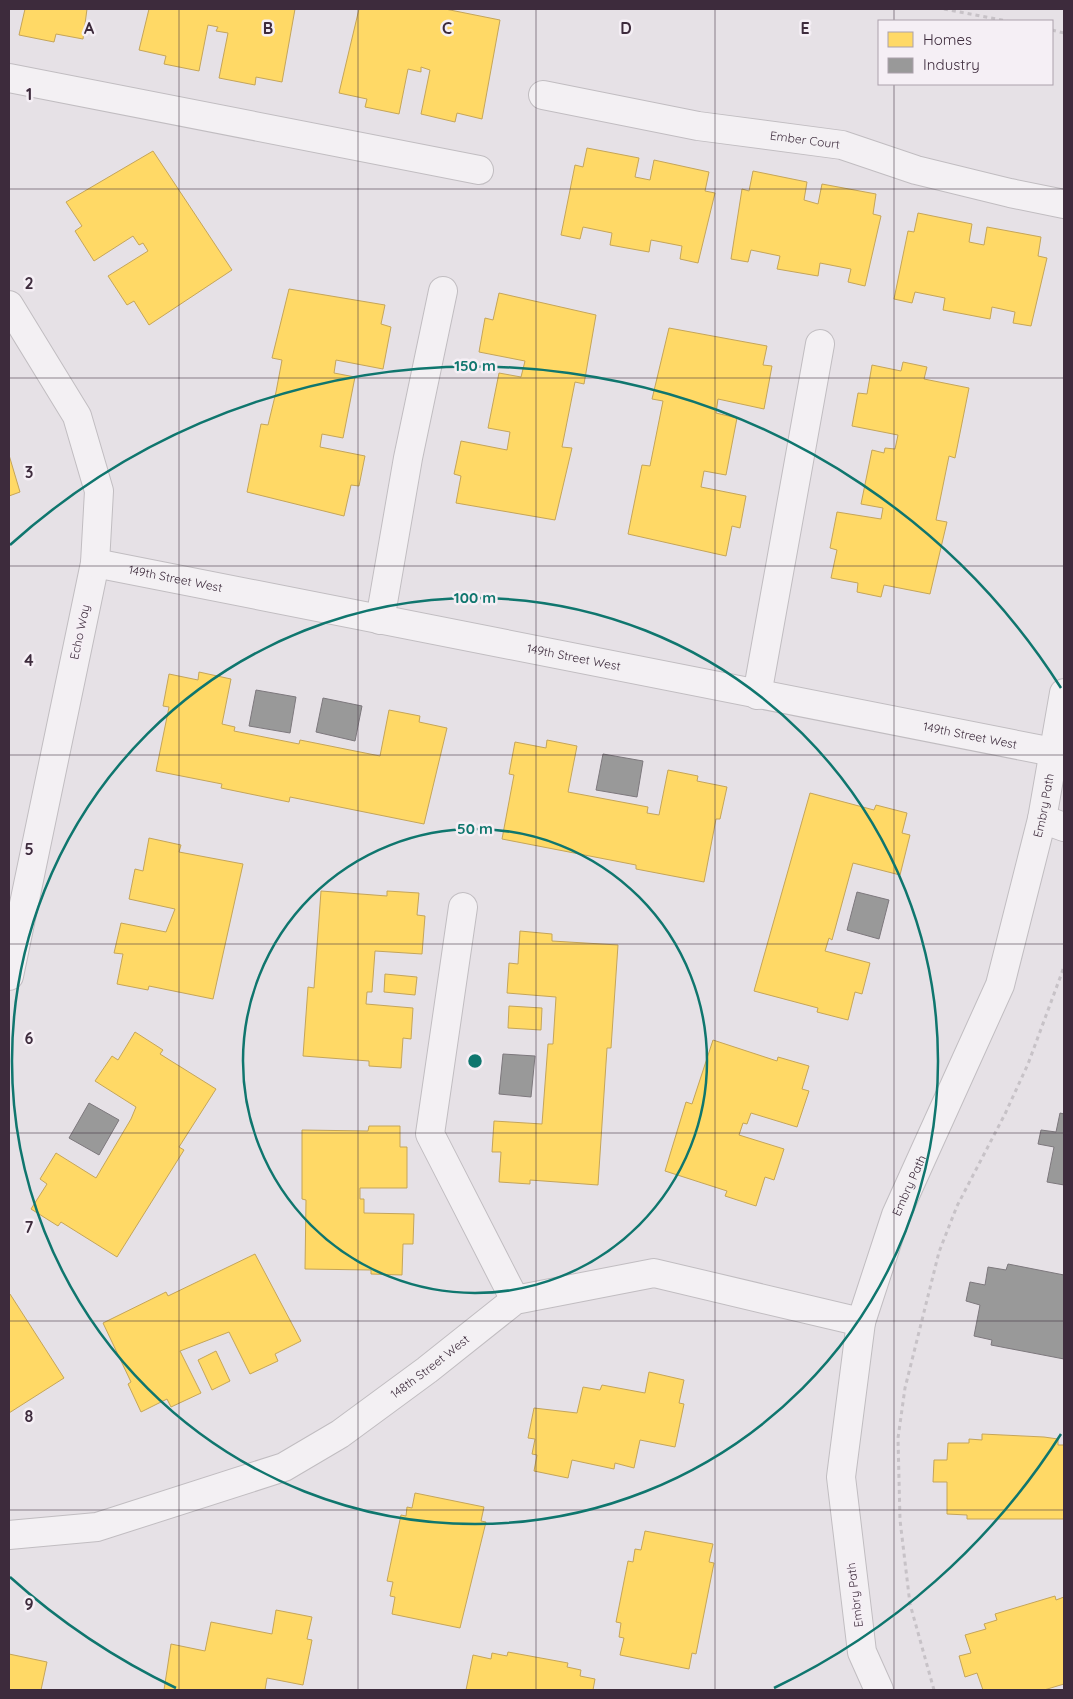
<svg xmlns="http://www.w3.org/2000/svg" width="1073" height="1699" font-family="Quicksand,sans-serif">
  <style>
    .homes { fill: #ffd966; stroke: #c5a559 }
    .industry { fill: #999; stroke: #7d787d }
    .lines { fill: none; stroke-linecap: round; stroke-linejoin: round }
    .minor-casing { stroke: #c1bdc1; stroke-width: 30 }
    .path { stroke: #c7c2c7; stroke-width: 3; stroke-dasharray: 4 4; stroke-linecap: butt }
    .minor { stroke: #f3f0f3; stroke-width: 28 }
    .grid { fill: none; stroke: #3d2b3c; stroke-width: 1; stroke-opacity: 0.55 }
    .ring { fill: none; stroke: #0f766e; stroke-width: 2.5 }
    .labels { text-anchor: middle; stroke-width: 5; stroke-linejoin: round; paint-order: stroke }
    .street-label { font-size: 12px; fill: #3d2b3c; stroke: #f5eff5 }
    .grid-label { font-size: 16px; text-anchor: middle; font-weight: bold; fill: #3d2b3c; stroke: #f5eff5; stroke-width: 5; stroke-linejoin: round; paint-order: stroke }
    .centre { fill: #0f766e; stroke: #f5eff5; stroke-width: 2.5 }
    .ring-label { font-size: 15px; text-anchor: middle; font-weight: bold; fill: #0f766e; stroke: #f5eff5; stroke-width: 5; stroke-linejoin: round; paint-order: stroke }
  </style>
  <rect width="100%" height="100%" fill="#e6e1e6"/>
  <path class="homes" d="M 25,9 L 87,9 L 83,39 L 56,34 L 54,42 L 19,35 Z
    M 149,9 L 295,9 L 282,82 L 256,77 L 255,85 L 219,78 L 228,33 L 216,31 L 218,27 L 208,25 L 199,71 L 164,64 L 166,56 L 139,50 Z
    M 359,9 L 445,9 L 500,20 L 482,119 L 457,113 L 455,122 L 421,114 L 430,70 L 421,67 L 421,72 L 408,69 L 399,114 L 365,107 L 367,99 L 339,93 Z
    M 587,148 L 639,158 L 635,177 L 650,180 L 654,160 L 709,172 L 705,191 L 715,193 L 698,263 L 680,259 L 682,246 L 651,240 L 649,252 L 610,245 L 612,233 L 583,227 L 580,239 L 561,235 L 575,165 L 583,167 Z
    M 153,151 L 232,270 L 149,325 L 134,301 L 127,305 L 108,276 L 148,251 L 143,243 L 139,245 L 133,236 L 94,261 L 75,231 L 82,226 L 66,202 Z
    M 753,171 L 807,182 L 804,200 L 818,204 L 822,184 L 876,194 L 873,214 L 881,216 L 865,286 L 848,282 L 851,269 L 820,263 L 818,276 L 777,269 L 780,256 L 751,250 L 748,262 L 731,259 L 742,189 L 749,191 Z
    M 918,213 L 972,224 L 969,242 L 984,245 L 987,227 L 1041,237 L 1038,256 L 1047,258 L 1031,326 L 1013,323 L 1015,312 L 992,307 L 990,319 L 943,310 L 945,298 L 915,292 L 912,303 L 894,299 L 908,231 L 914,232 Z
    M 289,289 L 385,305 L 381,324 L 391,327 L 383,369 L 336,360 L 334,373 L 355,377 L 343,438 L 322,434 L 320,447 L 365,456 L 359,486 L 351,485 L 344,516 L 247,492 L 261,424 L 268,425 L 276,392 L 282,360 L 272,358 Z
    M 499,293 L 596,315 L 584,384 L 575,382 L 562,447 L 572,448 L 555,520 L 456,503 L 461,476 L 454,474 L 461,441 L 507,450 L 510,432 L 488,428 L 499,373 L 521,377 L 525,361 L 479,352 L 485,318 L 493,320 Z
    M 669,328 L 767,346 L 763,365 L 772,366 L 764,409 L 718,399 L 716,413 L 737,418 L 726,475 L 704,471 L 701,487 L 746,496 L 740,528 L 732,526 L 726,556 L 628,534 L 642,465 L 650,466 L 663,401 L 652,399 Z
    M 903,362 L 927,367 L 924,379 L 969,388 L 955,458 L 949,456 L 936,520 L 947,522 L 930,594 L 884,585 L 881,597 L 857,592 L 858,583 L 831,578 L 837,550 L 830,548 L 837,512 L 881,519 L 883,508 L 861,504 L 872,450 L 884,453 L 885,448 L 895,449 L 898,435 L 852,426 L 858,393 L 867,394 L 872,365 L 901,371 Z
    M 9,455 L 20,492 L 9,496 Z
    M 199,672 L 231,679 L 222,724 L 235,727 L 234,731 L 299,744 L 300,740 L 380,756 L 389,710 L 420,716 L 419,722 L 447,728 L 424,824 L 290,797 L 289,802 L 221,788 L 222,784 L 156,771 L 169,707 L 163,706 L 169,674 L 198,680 Z
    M 547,740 L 577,746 L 568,792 L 648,807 L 647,813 L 659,815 L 668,770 L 698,776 L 697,781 L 727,787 L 720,819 L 716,819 L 704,882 L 636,869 L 636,865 L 502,839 L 514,775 L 509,774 L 515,742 L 546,748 Z
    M 810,793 L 874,810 L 876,805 L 907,813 L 902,833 L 910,835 L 900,875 L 853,863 L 832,940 L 829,938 L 825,951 L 870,963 L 862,994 L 855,992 L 848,1020 L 817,1012 L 818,1008 L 754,991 Z
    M 149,838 L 181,845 L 179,852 L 243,864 L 213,999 L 149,986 L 148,990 L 117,984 L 123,954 L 114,953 L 121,923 L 166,932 L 175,909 L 129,899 L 135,869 L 143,871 Z
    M 321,891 L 387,896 L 387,891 L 419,893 L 417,915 L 425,916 L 422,954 L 375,951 L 372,992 L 367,992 L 366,1004 L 413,1008 L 411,1039 L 403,1038 L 401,1068 L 369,1066 L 369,1061 L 303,1056 L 308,987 L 314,988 Z
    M 520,931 L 552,934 L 552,941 L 618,945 L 611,1048 L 607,1048 L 598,1185 L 530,1180 L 530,1184 L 499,1182 L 501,1152 L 492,1152 L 494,1121 L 542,1124 L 548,1044 L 553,1044 L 556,997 L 507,993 L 509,963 L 518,964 Z
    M 385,974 L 417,977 L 415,995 L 384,992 Z
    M 509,1006 L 542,1008 L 541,1030 L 508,1028 Z
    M 135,1032 L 163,1050 L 160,1054 L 216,1089 L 179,1147 L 184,1150 L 117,1257 L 61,1222 L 58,1226 L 31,1209 L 47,1184 L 40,1179 L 56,1153 L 96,1178 L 131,1119 L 136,1107 L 95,1081 L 112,1056 L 118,1060 Z
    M 713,1040 L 777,1061 L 778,1057 L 809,1066 L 802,1089 L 809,1091 L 797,1127 L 751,1113 L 747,1124 L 743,1123 L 739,1135 L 784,1149 L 774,1180 L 765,1177 L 756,1206 L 725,1196 L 727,1191 L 665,1171 L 686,1102 L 692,1104 Z
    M 369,1126 L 400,1126 L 400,1147 L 407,1147 L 407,1188 L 360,1188 L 360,1199 L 364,1199 L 364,1213 L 414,1214 L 413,1244 L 403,1244 L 402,1275 L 371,1274 L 371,1270 L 305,1269 L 306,1200 L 302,1199 L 302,1130 L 368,1131 Z
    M 255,1254 L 301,1341 L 275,1354 L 278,1361 L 250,1374 L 229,1332 L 180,1351 L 201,1393 L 171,1407 L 167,1399 L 141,1412 L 128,1384 L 131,1382 L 103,1323 L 166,1292 L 168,1296 Z
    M 10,1294 L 64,1378 L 9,1413 L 9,1295 Z
    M 216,1351 L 230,1381 L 212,1390 L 198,1360 Z
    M 649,1372 L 684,1380 L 679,1403 L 684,1404 L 675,1447 L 640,1440 L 634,1468 L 615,1463 L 614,1469 L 572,1460 L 568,1478 L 534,1471 L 537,1455 L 532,1454 L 535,1439 L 528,1438 L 534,1408 L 577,1413 L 583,1387 L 600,1390 L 602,1385 L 645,1393 Z
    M 982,1434 L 1044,1437 L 1058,1439 L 1058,1445 L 1064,1445 L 1064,1519 L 967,1519 L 967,1515 L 947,1514 L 947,1482 L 933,1482 L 934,1460 L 947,1460 L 948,1443 L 969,1443 L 969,1439 L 982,1440 Z
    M 415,1493 L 484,1507 L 481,1521 L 486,1522 L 460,1628 L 392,1614 L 395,1597 L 390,1596 L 393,1582 L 387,1581 L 401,1515 L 406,1516 L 407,1507 L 412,1508 Z
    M 645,1531 L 713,1544 L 709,1562 L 714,1563 L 696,1654 L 692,1653 L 689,1669 L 620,1655 L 624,1638 L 619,1637 L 621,1623 L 616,1622 L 628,1561 L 633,1562 L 635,1549 L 641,1550 Z
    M 1055,1596 L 1056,1600 L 1064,1597 L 1064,1684 L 1044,1690 L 983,1690 L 977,1673 L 965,1677 L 959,1656 L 971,1653 L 965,1635 L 986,1629 L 984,1624 L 997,1620 L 995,1614 Z
    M 276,1610 L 312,1617 L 307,1639 L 312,1640 L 303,1685 L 267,1678 L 265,1690 L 164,1690 L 171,1644 L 205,1651 L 211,1622 L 272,1634 Z
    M 508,1652 L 568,1663 L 567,1667 L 581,1670 L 580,1676 L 595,1679 L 593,1690 L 466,1690 L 473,1655 L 491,1659 L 492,1653 L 507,1656 Z
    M 9,1654 L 47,1662 L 41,1690 L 9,1690 Z"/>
  <path class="industry" d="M 256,690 L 296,697 L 290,733 L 249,726 Z
    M 323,698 L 362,706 L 355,741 L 316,732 Z
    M 603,754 L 643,761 L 637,797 L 596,790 Z
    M 857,892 L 889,900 L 879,939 L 847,930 Z
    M 503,1054 L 535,1056 L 531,1097 L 499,1094 Z
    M 89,1103 L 119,1120 L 99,1155 L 69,1138 Z
    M 1060,1113 L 1064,1114 L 1064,1190 L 1064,1185 L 1047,1182 L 1054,1147 L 1038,1144 L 1041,1130 L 1056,1132 Z
    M 1008,1264 L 1064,1275 L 1064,1359 L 991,1345 L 992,1340 L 974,1336 L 980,1305 L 966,1301 L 970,1282 L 985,1285 L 988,1267 L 1006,1270 Z"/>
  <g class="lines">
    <g class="minor-casing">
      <g id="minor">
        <path d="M 9,78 L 479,170"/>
        <path id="s1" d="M 543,95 L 698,126 L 842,145 L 916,170 L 1010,193 L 1064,204"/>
        <path d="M 9,305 L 77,416 L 99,491 L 95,563 L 9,976"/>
        <path id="s2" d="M 95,563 L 1053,752 L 1064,757"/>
        <path d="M 380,620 L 408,458 L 443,291"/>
        <path d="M 757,695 L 820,344"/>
        <path d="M 1042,819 L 1064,827"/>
        <path d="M 463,907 L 430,1134 L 515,1300"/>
        <path id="s3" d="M 9,1535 L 97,1527 L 284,1467 L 340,1434 L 427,1370 L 515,1300 L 654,1273 L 861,1322"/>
        <path id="s4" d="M 879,1690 L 862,1652 L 841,1477 L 861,1322 L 896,1215 L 1000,985 L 1042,819 L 1064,693"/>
      </g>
    </g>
    <path class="path" d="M 944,9 L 1007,21
      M 1052,30 L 1064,33
      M 934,1690 L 910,1604 L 900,1520 L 898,1438 L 905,1388 L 939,1252 L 957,1206 L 1005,1114 L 1028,1064 L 1064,967"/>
    <use href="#minor" class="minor"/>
  </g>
  <path class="grid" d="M 179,9 L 179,1690M 358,9 L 358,1690M 536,9 L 536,1690M 715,9 L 715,1690M 894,9 L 894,21M 894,84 L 894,1690M 9,189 L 1064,189M 9,378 L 1064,378M 9,566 L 1064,566M 9,755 L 1064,755M 9,944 L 1064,944M 9,1133 L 1064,1133M 9,1321 L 1064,1321M 9,1510 L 1064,1510"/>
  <g class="ring">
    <circle cx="475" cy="1061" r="232"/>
    <circle cx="475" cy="1061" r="463"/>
    <path d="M1061 1434A695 695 0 0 1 774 1688M176 1688A695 695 0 0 1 10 1577M10 545A695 695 0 0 1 1061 688"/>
  </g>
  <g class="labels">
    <g class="street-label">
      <text dy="4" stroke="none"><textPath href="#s1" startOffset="266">Ember Court</textPath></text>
      <text dy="4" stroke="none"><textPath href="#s2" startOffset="82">149th Street West</textPath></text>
      <text transform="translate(80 632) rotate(-78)" y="4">Echo Way</text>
      <text dy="4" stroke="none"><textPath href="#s2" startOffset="488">149th Street West</textPath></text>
      <text dy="4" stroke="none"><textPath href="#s2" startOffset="892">149th Street West</textPath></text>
      <text dy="4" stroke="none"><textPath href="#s4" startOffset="924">Embry Path</textPath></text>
      <text dy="4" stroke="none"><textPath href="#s4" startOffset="519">Embry Path</textPath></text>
      <text dy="4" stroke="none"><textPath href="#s3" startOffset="462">148th Street West</textPath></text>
      <text transform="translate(855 1595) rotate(-97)" y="4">Embry Path</text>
    </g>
  </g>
  <g class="grid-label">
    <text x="89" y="34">A</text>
    <text x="268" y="34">B</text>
    <text x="447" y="34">C</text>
    <text x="626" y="34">D</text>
    <text x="805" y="34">E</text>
    <text x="29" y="100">1</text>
    <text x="29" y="289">2</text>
    <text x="29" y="478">3</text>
    <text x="29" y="666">4</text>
    <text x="29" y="855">5</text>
    <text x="29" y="1044">6</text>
    <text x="29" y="1233">7</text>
    <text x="29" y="1422">8</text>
    <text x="29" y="1610">9</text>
  </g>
  <circle cx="475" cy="1061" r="8" class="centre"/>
  <g class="ring-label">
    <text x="475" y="371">150 m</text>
    <text x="475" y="603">100 m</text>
    <text x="475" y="834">50 m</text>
  </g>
  <rect width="1073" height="1699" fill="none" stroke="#3d2b3c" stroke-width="20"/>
  <rect x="878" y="20" width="175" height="65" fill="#f5eff5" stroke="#aba1ab"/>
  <rect x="888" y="32" width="25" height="15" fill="#ffd966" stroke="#aba1ab"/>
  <text x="923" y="45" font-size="15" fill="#3d2b3c">Homes</text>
  <rect x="888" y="58" width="25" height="15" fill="#999999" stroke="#aba1ab"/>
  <text x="923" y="70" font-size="15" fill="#3d2b3c">Industry</text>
</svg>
